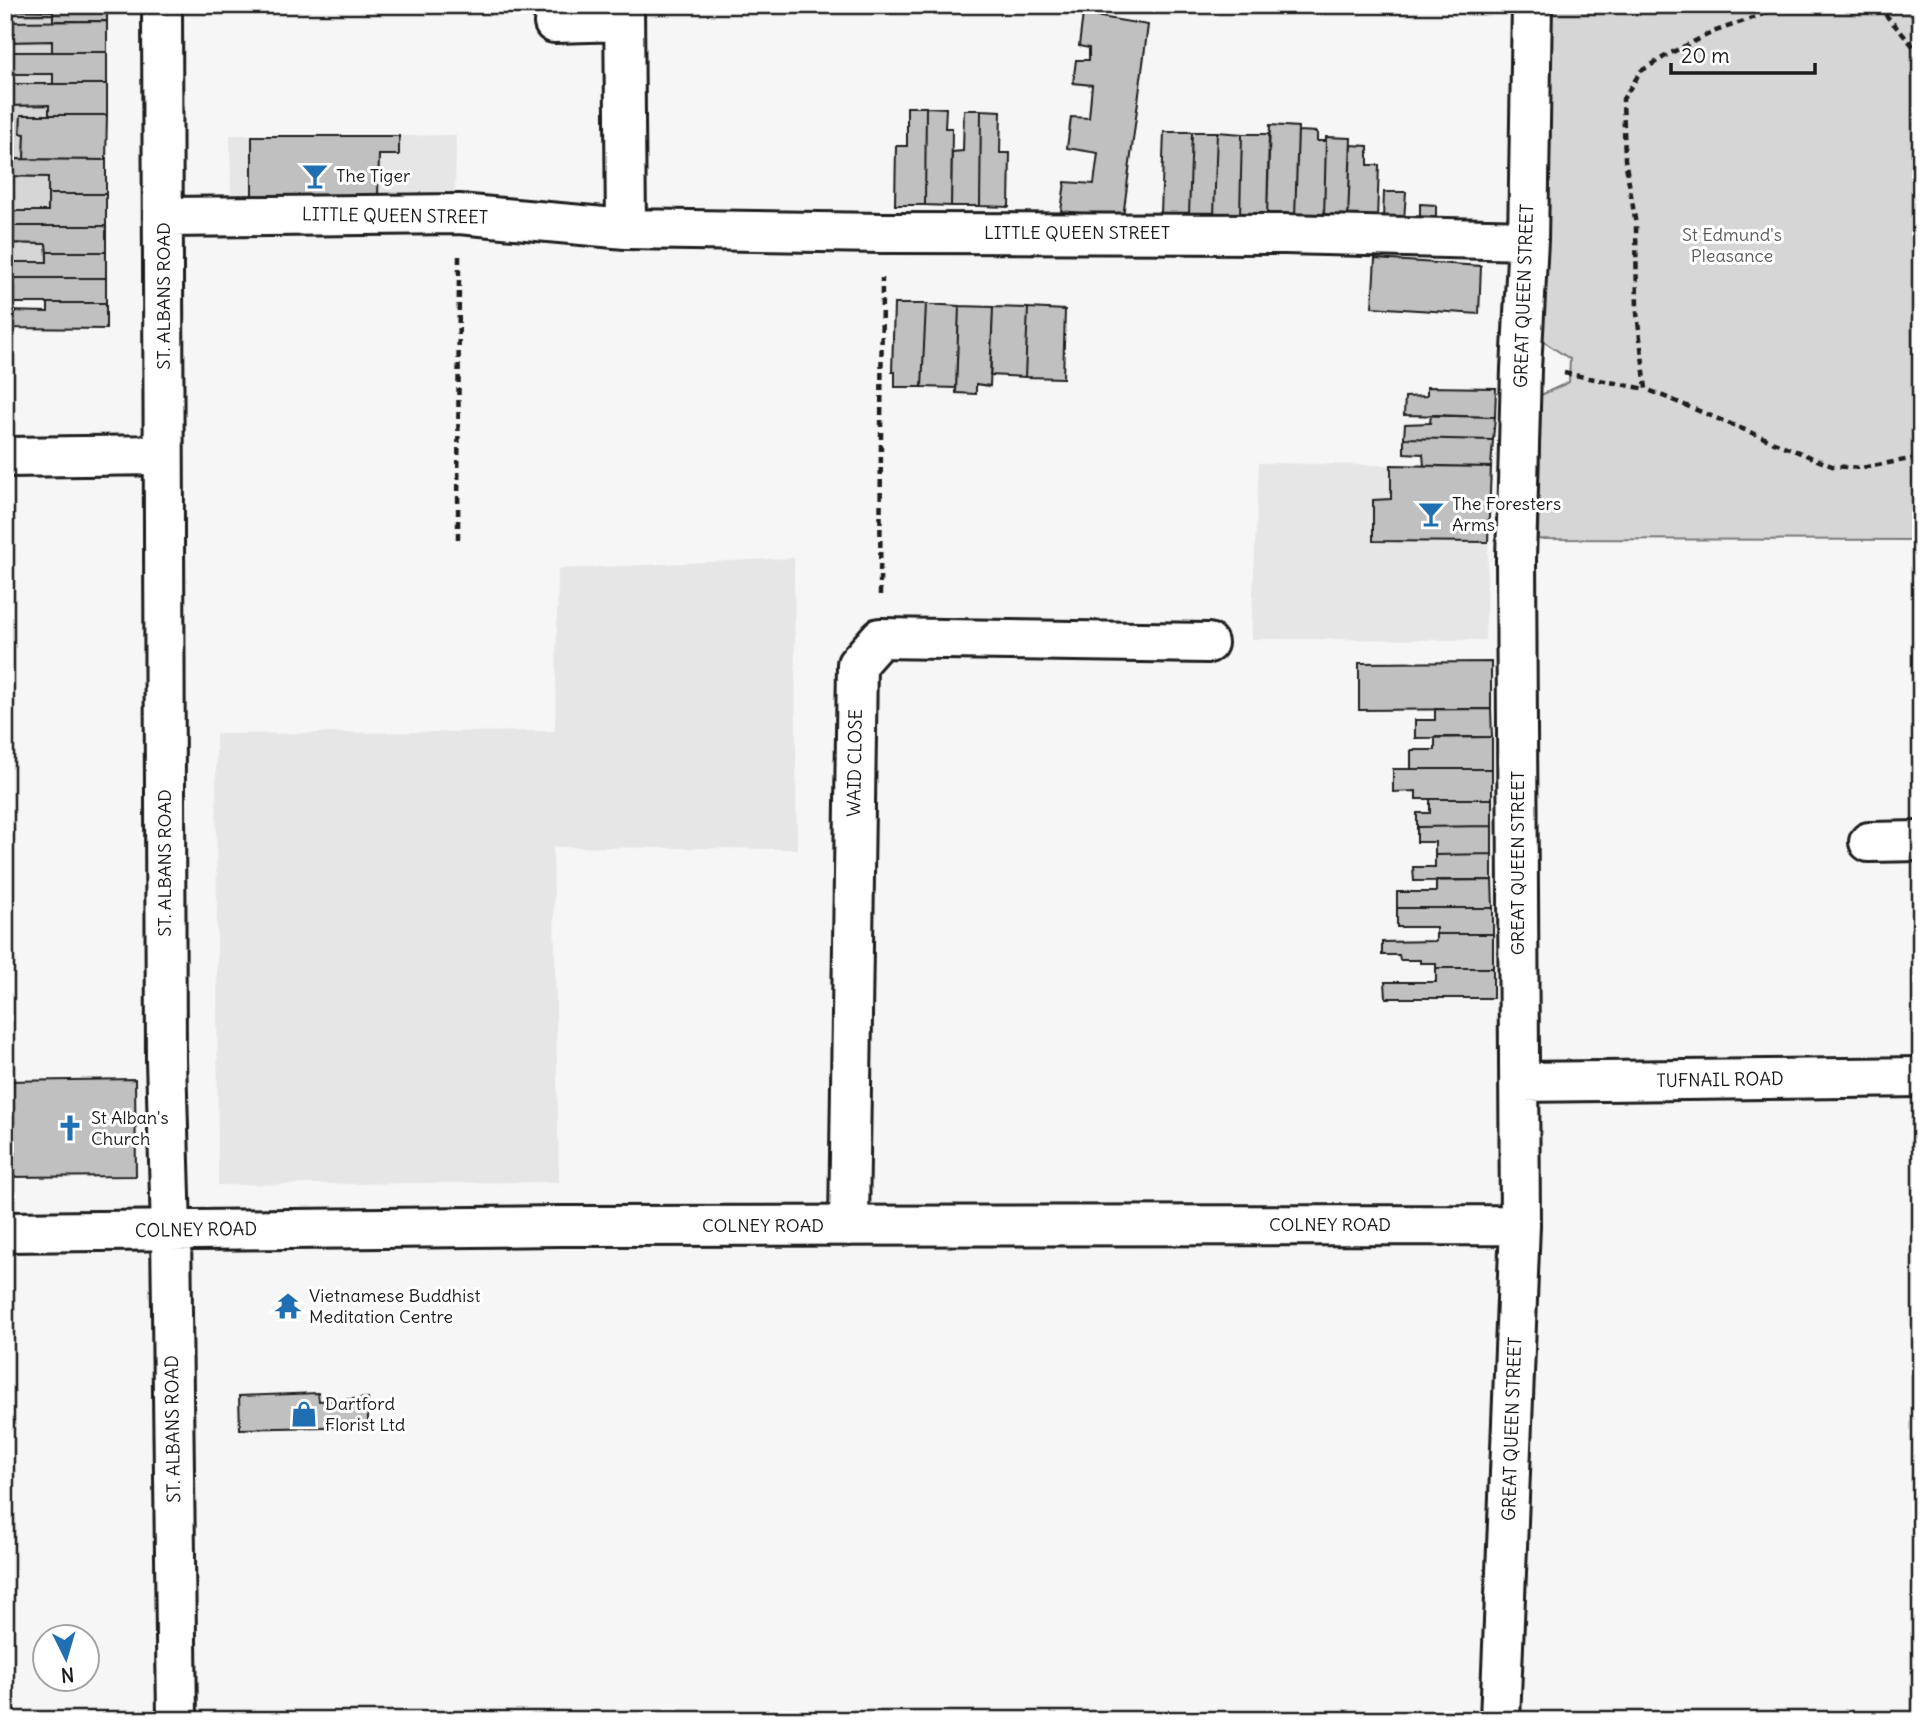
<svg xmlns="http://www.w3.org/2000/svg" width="1926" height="1725" font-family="Delius,sans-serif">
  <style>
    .built { fill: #e6e6e6 }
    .green { fill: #d6d6d6; stroke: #797979; stroke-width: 2 }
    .building { fill: #c0c0c0; stroke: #1c1c1c; stroke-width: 2 }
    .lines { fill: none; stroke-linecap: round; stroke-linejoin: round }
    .minor-casing { stroke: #1c1c1c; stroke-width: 44 }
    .path { stroke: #1c1c1c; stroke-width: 4.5; stroke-dasharray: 7 5; stroke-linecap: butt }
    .minor { stroke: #fff; stroke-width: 38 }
    .labels { text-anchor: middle; stroke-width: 6; stroke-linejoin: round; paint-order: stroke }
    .poi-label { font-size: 18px; fill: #1c1c1c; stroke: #fff; text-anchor: start }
    .street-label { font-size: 18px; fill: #1c1c1c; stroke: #fff }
    .park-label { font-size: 18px; fill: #5d5d5d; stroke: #fff }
  </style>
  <rect width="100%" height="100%" fill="#f6f6f6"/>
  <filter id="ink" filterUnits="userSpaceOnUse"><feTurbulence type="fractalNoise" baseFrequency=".0143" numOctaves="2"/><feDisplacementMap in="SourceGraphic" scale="14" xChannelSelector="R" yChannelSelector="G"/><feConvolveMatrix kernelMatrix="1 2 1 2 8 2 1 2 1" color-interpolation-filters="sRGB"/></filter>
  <g filter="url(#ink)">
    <path class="built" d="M 230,135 L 399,136 L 456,135 L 455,198 L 231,196 Z
      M 1259,463 L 1491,467 L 1485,640 L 1251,639 Z
      M 794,558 L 797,849 L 553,847 L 559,1182 L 218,1185 L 216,734 L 555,731 L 558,569 Z"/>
    <path class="green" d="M 1551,5 L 1921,5 L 1921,540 L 1538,539 L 1541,395 L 1569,382 L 1570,359 L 1538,338 Z
      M 5,10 L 53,11 L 53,21 L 5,22 Z
      M 52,41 L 52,52 L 5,52 L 5,42 Z
      M 5,74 L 53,74 L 53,84 L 5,84 Z
      M 5,96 L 7,106 L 49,105 L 49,115 L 21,115 L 20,133 L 25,134 L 24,159 L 5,159 Z
      M 5,176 L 48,177 L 48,211 L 5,211 Z
      M 5,243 L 46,244 L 47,262 L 5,262 Z"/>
    <path class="building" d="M 5,5 L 107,5 L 107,21 L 53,21 L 53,11 L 5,10 Z
      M 1083,14 L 1148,25 L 1123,217 L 1061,211 L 1065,182 L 1094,184 L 1098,153 L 1067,148 L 1071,117 L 1089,118 L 1092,85 L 1073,83 L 1076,60 L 1089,60 L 1089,48 L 1079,46 Z
      M 107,21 L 107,52 L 52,52 L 52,41 L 5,42 L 5,22 Z
      M 5,52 L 107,52 L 107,84 L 53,84 L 53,74 L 5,74 Z
      M 5,84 L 107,84 L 107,115 L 49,115 L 49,105 L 6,106 Z
      M 907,107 L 926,107 L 925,205 L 895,205 L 896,146 L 907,146 Z
      M 926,107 L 946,108 L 945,128 L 952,128 L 951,206 L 925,205 Z
      M 964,110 L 981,110 L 980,206 L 951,206 L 952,152 L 963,151 Z
      M 981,110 L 1001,111 L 1000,153 L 1010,153 L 1009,207 L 980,206 Z
      M 21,115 L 107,115 L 106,160 L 24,159 L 25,134 L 20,133 Z
      M 1270,125 L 1298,127 L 1295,217 L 1267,216 Z
      M 1298,131 L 1317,132 L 1317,141 L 1326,141 L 1324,218 L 1295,217 Z
      M 1164,132 L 1192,132 L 1189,214 L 1161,213 Z
      M 1192,132 L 1217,132 L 1214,215 L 1189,214 Z
      M 1217,132 L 1242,134 L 1240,215 L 1214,215 Z
      M 1242,134 L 1269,134 L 1267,216 L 1240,215 Z
      M 252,136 L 399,136 L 399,155 L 379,155 L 378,198 L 252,198 Z
      M 1326,137 L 1351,138 L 1348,218 L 1324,218 Z
      M 1351,145 L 1368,146 L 1368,165 L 1379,165 L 1377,219 L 1348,218 Z
      M 5,159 L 106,160 L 106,194 L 48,194 L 48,177 L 5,176 Z
      M 1384,192 L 1406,192 L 1404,220 L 1383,219 Z
      M 48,194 L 106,194 L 106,226 L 5,226 L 5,211 L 48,211 Z
      M 1420,204 L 1436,205 L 1436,218 L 1420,218 Z
      M 5,226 L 106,226 L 106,252 L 47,252 L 46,244 L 5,243 Z
      M 47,252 L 106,252 L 106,278 L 5,278 L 5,262 L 47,262 Z
      M 1375,259 L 1481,266 L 1479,314 L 1372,307 Z
      M 5,278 L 106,278 L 106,303 L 5,303 Z
      M 48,303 L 106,303 L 106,329 L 5,328 L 5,311 L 48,312 Z
      M 894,304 L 926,304 L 922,387 L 895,387 L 895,372 L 892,372 Z
      M 926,304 L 959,306 L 956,388 L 922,387 Z
      M 959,306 L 993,307 L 990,386 L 976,384 L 976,394 L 956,393 Z
      M 993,307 L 1028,308 L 1025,377 L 990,375 Z
      M 1028,308 L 1065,310 L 1063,378 L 1025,377 Z
      M 1427,387 L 1496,388 L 1495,417 L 1404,415 L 1405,397 L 1427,396 Z
      M 1431,415 L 1495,417 L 1493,440 L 1404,438 L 1405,424 L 1430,423 Z
      M 1404,438 L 1493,440 L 1491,467 L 1424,466 L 1423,454 L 1404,453 Z
      M 1391,465 L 1491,467 L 1488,542 L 1373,541 L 1373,500 L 1391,499 Z
      M 1491,662 L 1491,709 L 1359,710 L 1359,663 Z
      M 1435,709 L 1491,709 L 1492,737 L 1415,738 L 1415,720 L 1435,720 Z
      M 1435,737 L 1492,737 L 1492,769 L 1411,769 L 1411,750 L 1435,750 Z
      M 1393,769 L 1492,769 L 1492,799 L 1416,799 L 1416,791 L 1393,792 Z
      M 1430,799 L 1492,799 L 1492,826 L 1417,827 L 1417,813 L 1430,813 Z
      M 1492,826 L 1492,854 L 1435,855 L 1435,842 L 1417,842 L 1417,827 Z
      M 1492,854 L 1492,880 L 1414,881 L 1413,867 L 1435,867 L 1435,855 Z
      M 1436,880 L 1492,880 L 1493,908 L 1397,908 L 1397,892 L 1436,892 Z
      M 1397,908 L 1493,908 L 1493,934 L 1436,934 L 1436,927 L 1397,927 Z
      M 1436,934 L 1493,934 L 1493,968 L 1436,968 L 1436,963 L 1420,963 L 1420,960 L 1400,960 L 1399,955 L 1382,955 L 1382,942 L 1436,941 Z
      M 1436,968 L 1493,968 L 1493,998 L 1386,998 L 1385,982 L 1436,982 Z
      M 135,1079 L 136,1176 L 5,1177 L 5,1081 Z
      M 318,1393 L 319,1401 L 368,1398 L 368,1426 L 240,1429 L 239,1396 Z"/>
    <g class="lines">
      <g class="minor-casing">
        <path id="minor" d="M 162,5 L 166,1060 L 171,1230 L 177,1720
          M 624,5 L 626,229
          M 554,23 L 624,21
          M 164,217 L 459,214 L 626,229 L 883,233 L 1284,234 L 1528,240
          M 5,457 L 163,455
          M 1869,842 L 1921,841
          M 1520,1082 L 1921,1077
          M 849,1226 L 857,664 L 880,638 L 1208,643
          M 5,1232 L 560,1226 L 1520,1225
          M 1500,1720 L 1520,1225 L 1516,560 L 1521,369 L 1528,240 L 1532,5"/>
      </g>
      <path class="path" d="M 1789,5 L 1713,32 L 1669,54 L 1641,71 L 1623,99 L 1625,159 L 1636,225 L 1637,313 L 1646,389 L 1832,466 L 1861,468 L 1921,457
        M 1877,5 L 1921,55
        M 1564,373 L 1646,389
        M 458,539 L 459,256
        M 880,595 L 882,278"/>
      <use href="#minor" class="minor"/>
    </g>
  </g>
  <defs>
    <g id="bar-bare" transform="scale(2.1)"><path d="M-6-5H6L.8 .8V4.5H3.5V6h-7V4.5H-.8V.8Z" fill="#1f6fb2" stroke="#fff" stroke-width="2.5" paint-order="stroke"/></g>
    <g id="church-bare" transform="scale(2.1)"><path d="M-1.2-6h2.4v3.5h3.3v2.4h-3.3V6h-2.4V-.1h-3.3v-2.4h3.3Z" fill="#1f6fb2" stroke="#fff" stroke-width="2.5" paint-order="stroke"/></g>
    <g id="temple-bare" transform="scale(2.1)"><path d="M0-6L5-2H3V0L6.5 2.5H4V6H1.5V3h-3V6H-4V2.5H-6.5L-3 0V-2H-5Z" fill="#1f6fb2" stroke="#fff" stroke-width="2.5" paint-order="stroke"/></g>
    <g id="shop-bare" transform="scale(2.1)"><path d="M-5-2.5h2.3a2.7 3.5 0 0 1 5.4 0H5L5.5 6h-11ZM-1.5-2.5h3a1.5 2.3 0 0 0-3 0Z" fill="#1f6fb2" stroke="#fff" stroke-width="2.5" paint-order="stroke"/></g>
  </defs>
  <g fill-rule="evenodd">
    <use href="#bar-bare" x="315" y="176"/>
    <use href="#bar-bare" x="1431" y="514"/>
    <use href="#church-bare" x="70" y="1128"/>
    <use href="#temple-bare" x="288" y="1306"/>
    <use href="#shop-bare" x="304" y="1414"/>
  </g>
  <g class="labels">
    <g class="poi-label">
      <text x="336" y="182">The Tiger</text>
      <text x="1452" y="510">The Foresters<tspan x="1452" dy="21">Arms</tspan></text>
      <text x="91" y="1124">St Alban's<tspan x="91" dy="21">Church</tspan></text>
      <text x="309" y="1302">Vietnamese Buddhist<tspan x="309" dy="21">Meditation Centre</tspan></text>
      <text x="325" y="1410">Dartford<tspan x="325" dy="21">Florist Ltd</tspan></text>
    </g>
    <g class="street-label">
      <text transform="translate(395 216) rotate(1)" y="6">LITTLE QUEEN STREET</text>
      <text x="1077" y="239">LITTLE QUEEN STREET</text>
      <text transform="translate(164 296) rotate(-90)" y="6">ST. ALBANS ROAD</text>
      <text transform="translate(1524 296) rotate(-88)" y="6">GREAT QUEEN STREET</text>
      <text transform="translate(855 763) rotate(-89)" y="6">WAID CLOSE</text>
      <text transform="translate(165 863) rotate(-90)" y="6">ST. ALBANS ROAD</text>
      <text transform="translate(1518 863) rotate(-90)" y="6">GREAT QUEEN STREET</text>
      <text transform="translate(1720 1080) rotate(-1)" y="6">TUFNAIL ROAD</text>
      <text x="1330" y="1231">COLNEY ROAD</text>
      <text x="763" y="1232">COLNEY ROAD</text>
      <text transform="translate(196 1230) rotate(-1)" y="6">COLNEY ROAD</text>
      <text transform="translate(173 1429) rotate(-91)" y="6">ST. ALBANS ROAD</text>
      <text transform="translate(1512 1429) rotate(-88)" y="6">GREAT QUEEN STREET</text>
    </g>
    <g class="park-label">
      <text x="1732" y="241">St Edmund's<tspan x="1732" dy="21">Pleasance</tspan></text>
    </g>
  </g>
  <rect width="1926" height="1725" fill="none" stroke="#fff" stroke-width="28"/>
  <rect x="14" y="14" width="1898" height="1697" fill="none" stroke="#1c1c1c" stroke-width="2.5" filter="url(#ink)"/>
  <g transform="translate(66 1658) rotate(175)"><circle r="33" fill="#ffffff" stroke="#a4a4a4" stroke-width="2"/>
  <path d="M0-5L12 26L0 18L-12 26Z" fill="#1f6fb2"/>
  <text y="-10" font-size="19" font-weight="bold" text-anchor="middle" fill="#1c1c1c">N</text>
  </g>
  <path d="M1671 63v10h144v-10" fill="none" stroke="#1c1c1c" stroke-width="3.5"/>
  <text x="1681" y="63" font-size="21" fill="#1c1c1c" stroke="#ffffff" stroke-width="5" paint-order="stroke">20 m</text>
</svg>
